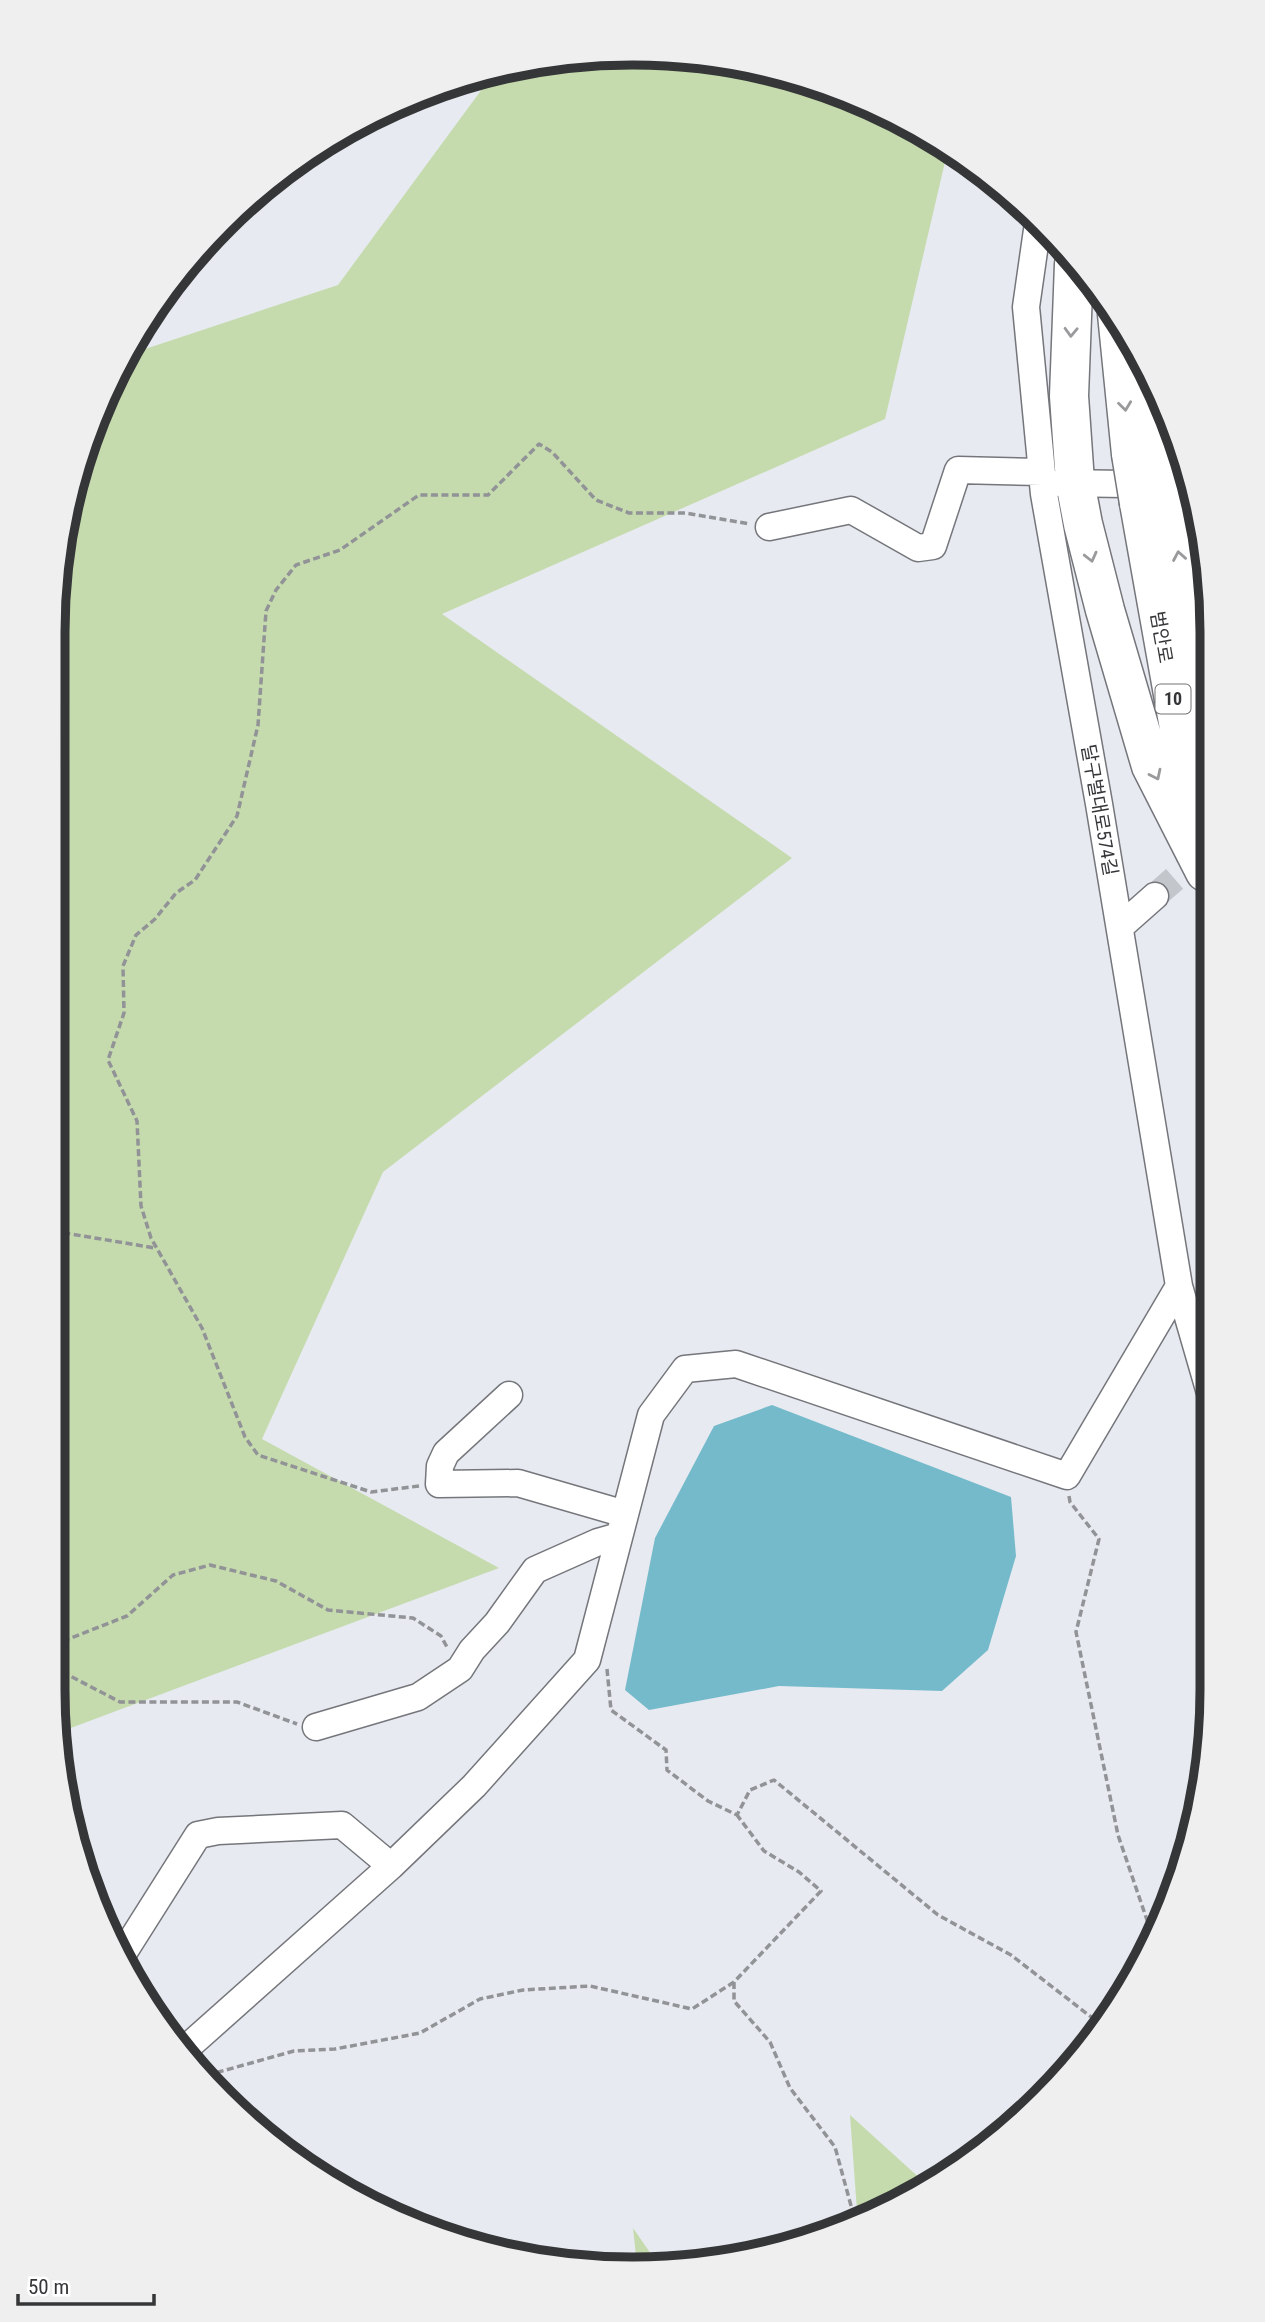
<svg xmlns="http://www.w3.org/2000/svg" width="1265" height="2322" font-family="'Roboto Condensed','Noto Sans KR',sans-serif">
  <style>
    .green { fill: #c5dbad }
    .water { fill: #75bacb }
    .lines { fill: none; stroke-linecap: round; stroke-linejoin: round }
    .minor-tunnel { stroke: #c3c6cb; stroke-width: 26; stroke-dasharray: 26 13; stroke-linecap: butt }
    .minor-casing { stroke: #74767b; stroke-width: 29 }
    .highway-casing { stroke: #74767b; stroke-width: 41 }
    .path { stroke: #919397; stroke-width: 3.5; stroke-dasharray: 7 3.5; stroke-linecap: butt }
    .minor { stroke: #fff; stroke-width: 26 }
    .highway { stroke: #fff; stroke-width: 38 }
    .highway-bridge-casing { stroke: #74767b; stroke-width: 41; stroke-linecap: butt }
    .highway-bridge { stroke: #fff; stroke-width: 38 }
    .oneway { stroke: #9a9a9c }
    .labels { text-anchor: middle; stroke-width: 5; stroke-linejoin: round; paint-order: stroke }
    .shield { fill: #fff; stroke: #727274; stroke-width: 2 }
    .shield-label { font-size: 18px; font-weight: bold; fill: #353638 }
    .street-label { font-size: 19px; fill: #353638; stroke: #fff }
    .rim { fill: none; stroke: #353638; stroke-width: 9 }
  </style>
  <rect width="100%" height="100%" fill="#e7eaf0"/>
  <path class="green" d="M 594,54 L 708,57 L 819,83 L 922,130 L 948,149 L 885,419 L 442,614 L 792,858 L 383,1172 L 262,1439 L 499,1568 L 60,1732 L 53,1689 L 54,595 L 75,475 L 124,356 L 338,285 L 496,70 Z
    M 850,2115 L 924,2182 L 858,2224 Z
    M 633,2228 L 660,2267 L 637,2265 Z"/>
  <path class="water" d="M 772,1405 L 1011,1497 L 1016,1556 L 988,1650 L 942,1691 L 779,1686 L 649,1710 L 625,1690 L 655,1538 L 714,1426 Z"/>
  <g class="lines">
    <path class="minor-tunnel" d="M 1155,896 L 1209,849"/>
    <g class="minor-casing">
      <path id="minor" d="M 1038,223 L 1026,307 L 1044,494 L 1099,804 L 1179,1286 L 1210,1393
        M 1061,483 L 1188,485
        M 769,527 L 851,510 L 918,548 L 933,546 L 958,470 L 1042,472
        M 1120,927 L 1155,896
        M 509,1395 L 446,1453 L 440,1466 L 439,1484 L 518,1483 L 625,1514
        M 316,1727 L 418,1697 L 460,1669 L 472,1650 L 497,1623 L 535,1570 L 598,1542 L 619,1536
        M 124,1952 L 198,1835 L 218,1831 L 342,1825 L 391,1866
        M 182,2052 L 391,1866 L 474,1786 L 587,1660 L 651,1415 L 685,1369 L 736,1364 L 1067,1476 L 1179,1286"/>
    </g>
    <g class="highway-casing">
      <path id="highway" d="M 1074,264 L 1069,396 L 1075,482 L 1083,524 L 1105,610 L 1151,766 L 1205,872
        M 1117,314 L 1131,454
        M 1154,384 L 1162,450
        M 1169,499 L 1208,719
        M 1139,503 L 1197,829"/>
    </g>
    <path class="path" d="M 53,1231 L 155,1248
      M 419,1486 L 371,1492 L 258,1455 L 245,1437 L 202,1328 L 151,1238 L 141,1206 L 137,1121 L 108,1060 L 124,1013 L 123,966 L 136,935 L 155,919 L 176,893 L 195,880 L 237,816 L 258,725 L 266,611 L 276,590 L 296,565 L 340,550 L 419,495 L 488,495 L 539,444 L 552,452 L 596,500 L 629,513 L 685,513 L 750,524
      M 1069,1496 L 1070,1502 L 1099,1539 L 1076,1632 L 1118,1835 L 1148,1923 L 1102,2019
      M 53,1645 L 127,1616 L 173,1575 L 210,1565 L 276,1581 L 328,1610 L 413,1618 L 441,1636 L 448,1649
      M 53,1667 L 120,1702 L 237,1702 L 297,1724
      M 607,1669 L 611,1710 L 666,1750 L 667,1770 L 708,1801 L 737,1815 L 750,1790 L 774,1780 L 938,1915 L 1011,1955 L 1099,2023
      M 734,1982 L 734,2001 L 770,2042 L 790,2088 L 835,2147 L 856,2224
      M 200,2061 L 215,2073 L 294,2051 L 335,2049 L 420,2033 L 480,1999 L 523,1990 L 590,1986 L 692,2009 L 734,1982 L 821,1891 L 799,1872 L 764,1851 L 737,1815"/>
    <use href="#minor" class="minor"/>
    <use href="#highway" class="highway"/>
    <g class="highway-bridge-casing">
      <path id="highway-bridge" d="M 1162,450 L 1169,499
        M 1131,454 L 1139,503"/>
    </g>
    <use href="#highway-bridge" class="highway-bridge"/>
  </g>
  <defs><path id="oneway-chevron" d="M-2-3.5L2.5 0L-2 3.5" fill="none" stroke-width="1.6" stroke-linecap="round" stroke-linejoin="round" transform="scale(1.75)"/></defs>
  <g class="oneway">
    <use href="#oneway-chevron" transform="translate(1071 332) rotate(92)"/>
    <use href="#oneway-chevron" transform="translate(1125 406) rotate(83)"/>
    <use href="#oneway-chevron" transform="translate(1179 556) rotate(-100)"/>
    <use href="#oneway-chevron" transform="translate(1091 557) rotate(76)"/>
    <use href="#oneway-chevron" transform="translate(1156 775) rotate(64)"/>
  </g>
  <g class="labels">
    <rect class="shield" x="1155.5" y="684.5" width="35" height="29" rx="5"/>
    <g class="shield-label">
      <text x="1173" y="705">10</text>
    </g>
    <g class="street-label">
      <text transform="translate(1162 637) rotate(80)" y="7">범안로</text>
      <text transform="translate(1100 810) rotate(80)" y="7">달구벌대로574길</text>
    </g>
  </g>
  <path d="M0 0H1265V2322H0ZM632 65H633A567 567 0 0 1 1200 632V1690A567 567 0 0 1 633 2257H632A567 567 0 0 1 65 1690V632A567 567 0 0 1 632 65Z" fill="#efefef" fill-rule="evenodd"/>
  <path class="rim" d="M632 65H633A567 567 0 0 1 1200 632V1690A567 567 0 0 1 633 2257H632A567 567 0 0 1 65 1690V632A567 567 0 0 1 632 65Z"/>
  <path d="M18 2294v10h136v-10" fill="none" stroke="#353638" stroke-width="3.5"/>
  <text x="28" y="2294" font-size="21" fill="#353638" stroke="#ffffff" stroke-width="5" paint-order="stroke">50 m</text>
</svg>
